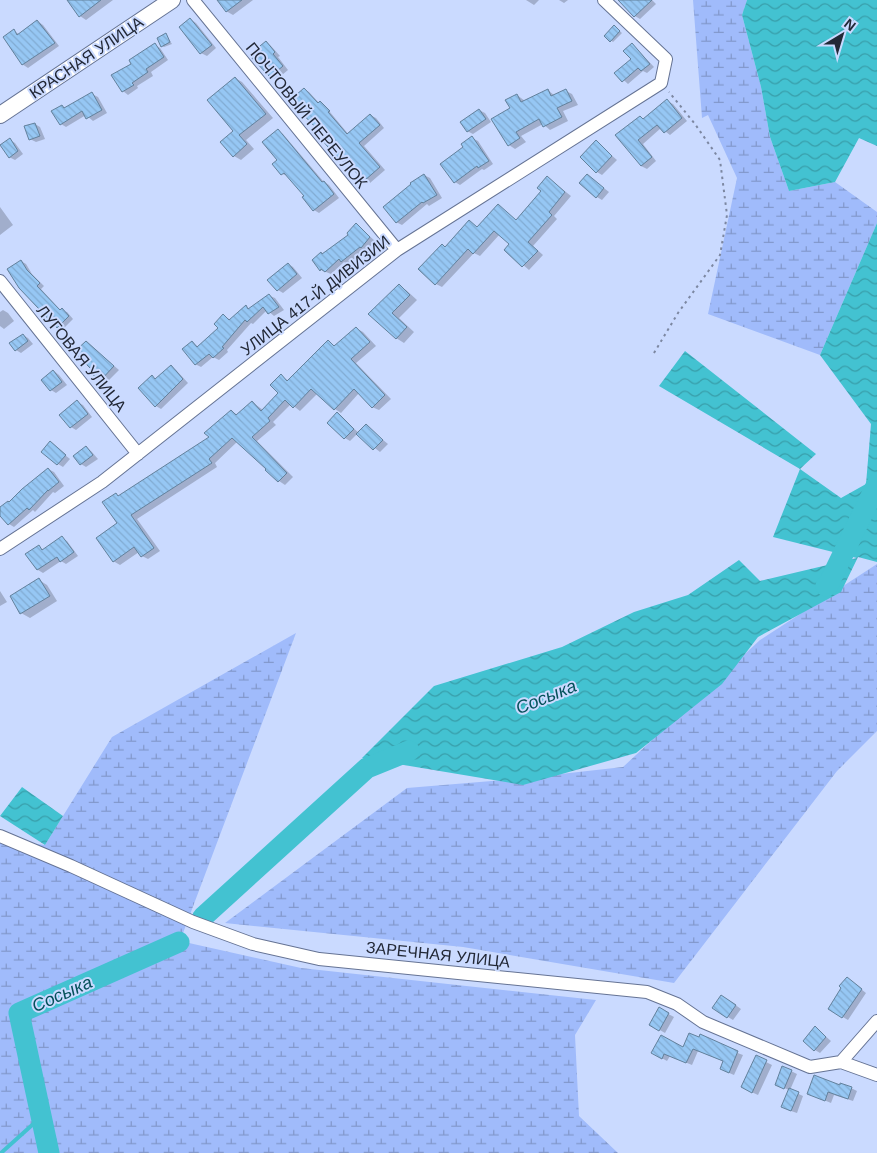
<svg xmlns="http://www.w3.org/2000/svg" width="877" height="1153" font-family="Helvetica,sans-serif">
  <style>
    .wetland { fill: url(#wetland-marsh) }
    .water { fill: url(#water-waves) }
    .shadow { fill: #0003 }
    .lines { fill: none; stroke-linecap: round; stroke-linejoin: round }
    .stream { stroke: #43c2d1; stroke-width: 4 }
    .river { stroke: #43c2d1; stroke-width: 21 }
    .building { fill: url(#building-back-hatch); stroke: #63819c }
    .minor-casing { stroke: #657394; stroke-width: 14 }
    .tertiary-casing { stroke: #657394; stroke-width: 18 }
    .path { stroke: #7c87a1; stroke-width: 2; stroke-dasharray: 2.5 4; stroke-linecap: butt }
    .minor { stroke: #fff; stroke-width: 12 }
    .tertiary { stroke: #fff; stroke-width: 16 }
    .labels { text-anchor: middle; stroke-width: 4; stroke-linejoin: round; paint-order: stroke }
    .street-label { font-size: 16px; fill: #222836; stroke: #cadaff }
    .water-label { font-size: 18px; font-style: italic; fill: #04515a; stroke: #cadaff }
  </style>
  <defs>
    <pattern id="wetland-marsh" width="20" height="14" patternUnits="userSpaceOnUse" patternTransform="scale(1.25)"><rect width="20" height="14" fill="#a0bbfb"/><path d="M1 5h8M5 5V1M11 12h8M15 12V8" fill="none" stroke="#8298cc"/></pattern>
    <pattern id="water-waves" width="16" height="10" patternUnits="userSpaceOnUse" patternTransform="scale(1.25)"><rect width="16" height="10" fill="#43c2d1"/><path d="M0 5q4-4 8 0t8 0" fill="none" stroke="#389eaa"/></pattern>
    <pattern id="building-back-hatch" width="6" height="6" patternUnits="userSpaceOnUse" patternTransform="scale(1.25)"><rect width="6" height="6" fill="#96c7f4"/><path d="M-1 5l2 2M0 0l6 6M5-1l2 2" fill="none" stroke="#81abd2"/></pattern>
  </defs>
  <rect width="100%" height="100%" fill="#cadaff"/>
  <path class="wetland" d="M 693,0 L 747,0 L 742,15 L 761,87 L 770,137 L 789,191 L 835,182 L 877,212 L 877,223 L 820,355 L 708,314 L 737,178 L 708,115 L 702,118 Z
    M 877,564 L 877,731 L 837,771 L 674,983 L 463,947 L 225,923 L 407,788 L 516,779 L 623,767 L 760,640 Z
    M 296,633 L 180,941 L 301,968 L 596,1000 L 575,1035 L 579,1116 L 618,1153 L 0,1153 L 0,839 L 45,845 L 112,737 Z"/>
  <path class="water" d="M 747,0 L 877,0 L 877,146 L 859,138 L 835,182 L 789,191 L 770,137 L 761,87 L 742,15 Z
    M 877,223 L 877,562 L 858,557 L 841,592 L 758,637 L 722,684 L 636,753 L 523,785 L 362,758 L 434,686 L 562,647 L 634,612 L 688,595 L 739,560 L 760,581 L 857,558 L 773,537 L 800,469 L 659,386 L 685,351 L 816,454 L 800,469 L 841,498 L 866,484 L 871,424 L 820,355 Z
    M 22,787 L 63,816 L 45,845 L 0,816 Z"/>
  <path class="shadow" d="M 69,0 L 113,0 L 86,20 L 80,16 Z
    M 218,0 L 253,0 L 233,15 L 226,11 Z
    M 526,0 L 539,0 L 534,5 Z
    M 559,0 L 568,0 L 564,3 Z
    M 619,0 L 652,0 L 656,4 L 640,19 L 635,16 Z
    M 190,19 L 196,23 L 216,48 L 207,56 L 201,53 Z
    M 37,21 L 43,25 L 59,46 L 28,68 L 22,64 L 14,31 L 19,34 Z
    M 616,28 L 622,33 L 613,42 L 606,36 Z
    M 166,35 L 172,44 L 164,47 L 162,46 Z
    M 266,42 L 271,46 L 280,56 L 278,57 L 288,70 L 276,80 L 271,76 L 263,67 Z
    M 155,45 L 160,48 L 168,60 L 151,72 L 153,76 L 137,86 L 138,88 L 128,95 L 123,91 L 133,64 Z
    M 632,45 L 636,48 L 654,67 L 647,73 L 643,71 L 628,84 L 616,73 L 632,59 Z
    M 235,78 L 242,82 L 273,118 L 246,140 L 254,149 L 241,160 L 234,156 Z
    M 304,89 L 309,92 L 319,103 L 325,106 L 349,135 L 370,115 L 376,118 L 384,128 L 364,146 L 385,170 L 370,183 L 365,180 L 348,161 L 346,163 L 340,160 L 320,130 L 300,111 L 295,108 Z
    M 548,90 L 555,96 L 566,91 L 572,94 L 578,105 L 563,111 L 568,121 L 550,130 L 543,124 L 521,136 L 526,142 L 515,149 L 509,145 L 511,108 L 517,95 L 525,101 Z
    M 92,94 L 98,97 L 107,113 L 93,121 L 86,115 L 66,127 L 61,124 L 62,106 L 66,108 Z
    M 667,101 L 673,104 L 687,121 L 670,135 L 661,128 L 643,144 L 656,161 L 647,169 L 641,166 L 617,135 L 640,117 L 645,120 Z
    M 479,110 L 485,113 L 491,122 L 473,134 L 467,131 Z
    M 35,124 L 40,127 L 45,139 L 36,142 L 30,139 Z
    M 278,131 L 283,134 L 323,181 L 329,185 L 339,198 L 319,213 L 314,210 L 304,197 L 305,196 L 289,176 L 282,174 L 279,161 Z
    M 472,138 L 478,141 L 493,164 L 484,170 L 482,169 L 460,185 L 455,182 Z
    M 10,140 L 15,143 L 23,154 L 15,160 L 9,157 Z
    M 596,142 L 617,160 L 602,175 L 597,172 Z
    M 424,175 L 430,178 L 442,198 L 429,206 L 427,204 L 402,225 L 396,222 Z
    M 587,175 L 609,192 L 602,200 L 597,197 Z
    M 553,182 L 571,196 L 554,216 L 557,219 L 533,246 L 543,255 L 529,270 L 506,250 L 511,244 L 500,234 L 480,256 L 474,253 L 442,287 L 436,284 L 446,248 L 470,222 L 478,228 L 499,206 L 517,221 Z
    M 0,207 L 13,225 L 0,235 Z
    M 357,225 L 375,241 L 367,250 L 347,264 L 344,262 L 331,274 L 321,270 L 313,261 L 350,235 Z
    M 21,261 L 26,264 L 32,274 L 44,286 L 41,289 L 61,311 L 67,312 L 73,319 L 62,330 L 58,327 Z
    M 288,264 L 293,267 L 302,278 L 283,293 L 278,290 Z
    M 399,286 L 406,290 L 417,300 L 399,318 L 414,332 L 404,343 L 396,338 L 370,313 Z
    M 270,296 L 275,298 L 284,310 L 274,316 L 267,310 L 253,324 L 251,323 L 227,350 L 228,352 L 219,360 L 213,357 L 201,367 L 195,364 L 192,343 L 199,347 L 220,328 L 224,316 L 231,320 L 246,307 L 250,309 Z
    M 3,310 L 8,313 L 14,321 L 4,329 L 0,326 L 0,312 Z
    M 356,328 L 363,332 L 376,346 L 356,363 L 391,399 L 379,410 L 372,407 L 359,393 L 341,413 L 335,409 L 318,393 L 300,411 L 291,404 L 273,422 L 276,425 L 257,441 L 293,477 L 285,485 L 279,481 L 267,470 L 268,469 L 238,441 L 215,463 L 217,467 L 137,519 L 160,551 L 148,559 L 142,556 L 139,552 L 120,565 L 113,561 L 119,523 L 116,494 L 120,497 L 211,437 L 231,411 L 238,415 L 252,402 L 263,410 L 280,393 L 281,376 L 289,381 L 329,342 L 335,346 Z
    M 23,335 L 28,338 L 33,344 L 21,353 L 16,350 Z
    M 86,342 L 119,370 L 106,383 L 100,380 Z
    M 171,367 L 176,370 L 188,383 L 161,409 L 156,406 L 152,377 L 156,379 Z
    M 54,371 L 59,375 L 67,385 L 56,393 L 51,390 Z
    M 77,402 L 83,405 L 92,417 L 76,430 L 71,427 Z
    M 337,414 L 359,433 L 366,426 L 388,444 L 380,452 L 357,434 L 350,441 L 345,438 L 329,423 Z
    M 50,443 L 70,459 L 63,467 L 58,464 Z
    M 86,447 L 91,451 L 98,459 L 86,467 L 81,464 Z
    M 48,469 L 54,472 L 64,486 L 55,493 L 53,492 L 35,512 L 33,510 L 14,527 L 9,524 L 0,514 L 0,508 L 9,503 Z
    M 62,538 L 67,541 L 78,556 L 66,564 L 61,561 L 43,573 L 38,570 L 39,547 L 44,550 Z
    M 39,580 L 47,585 L 57,601 L 30,618 L 21,613 L 11,597 Z
    M 0,591 L 7,602 L 0,606 Z
    M 847,978 L 866,993 L 848,1020 L 829,1009 Z
    M 727,999 L 741,1009 L 733,1020 L 728,1017 Z
    M 659,1009 L 674,1017 L 665,1033 L 651,1025 Z
    M 816,1028 L 831,1041 L 820,1053 L 815,1050 Z
    M 699,1039 L 743,1055 L 734,1075 L 727,1072 L 725,1062 L 698,1051 L 692,1065 L 670,1056 L 667,1061 L 653,1053 L 683,1049 Z
    M 756,1057 L 772,1065 L 758,1095 L 747,1090 Z
    M 791,1071 L 797,1074 L 790,1090 L 803,1096 L 797,1113 L 788,1110 L 789,1090 L 782,1087 Z
    M 841,1086 L 851,1088 L 857,1091 L 853,1101 L 834,1095 L 831,1103 L 814,1096 Z"/>
  <g class="lines">
    <path class="stream" d="M 1,1153 L 41,1117"/>
    <path class="river" d="M 826,586 L 828,585 L 877,484
      M 203,917 L 367,768 L 409,751
      M 49,1153 L 19,1013 L 179,942"/>
  </g>
  <path class="building" d="M 67,0 L 101,0 L 79,17 Z
    M 217,0 L 242,0 L 226,12 Z
    M 618,0 L 652,0 L 634,17 Z
    M 190,18 L 212,45 L 200,54 L 179,27 Z
    M 37,20 L 55,43 L 22,65 L 3,37 L 14,29 L 17,35 Z
    M 614,25 L 620,31 L 610,42 L 604,36 Z
    M 166,33 L 170,42 L 161,47 L 157,38 Z
    M 266,41 L 275,52 L 273,54 L 283,66 L 270,77 L 249,55 Z
    M 155,43 L 164,57 L 146,69 L 148,72 L 132,83 L 134,85 L 122,92 L 111,75 L 131,64 L 129,60 Z
    M 632,43 L 650,64 L 641,71 L 638,68 L 622,82 L 614,73 L 631,59 L 623,51 Z
    M 235,77 L 266,114 L 239,135 L 247,144 L 233,157 L 220,142 L 233,131 L 207,100 Z
    M 304,88 L 318,103 L 320,101 L 330,111 L 328,112 L 347,134 L 370,114 L 380,125 L 359,143 L 380,167 L 364,181 L 343,158 L 339,161 L 316,132 L 318,130 L 296,107 L 294,109 L 288,102 Z
    M 548,89 L 551,96 L 566,89 L 572,101 L 557,108 L 562,117 L 543,127 L 539,119 L 516,132 L 520,138 L 508,146 L 491,119 L 510,108 L 505,100 L 517,94 L 521,102 Z
    M 92,92 L 102,110 L 86,119 L 82,111 L 60,125 L 51,111 L 62,105 L 64,108 Z
    M 667,99 L 682,118 L 664,133 L 657,125 L 638,140 L 652,157 L 641,166 L 615,135 L 640,116 L 643,119 Z
    M 479,109 L 486,119 L 467,132 L 460,122 Z
    M 35,123 L 40,136 L 29,140 L 24,126 Z
    M 278,129 L 322,182 L 324,181 L 334,194 L 313,211 L 302,197 L 304,196 L 284,173 L 281,175 L 272,164 L 277,160 L 262,142 Z
    M 472,136 L 489,161 L 478,168 L 477,166 L 454,183 L 440,164 L 463,147 L 461,144 Z
    M 10,138 L 18,151 L 9,158 L 0,145 Z
    M 596,140 L 612,156 L 596,173 L 580,157 Z
    M 424,174 L 437,195 L 423,203 L 422,202 L 396,223 L 383,207 L 411,184 L 410,183 Z
    M 587,174 L 604,188 L 596,198 L 579,183 Z
    M 547,176 L 565,192 L 549,212 L 552,215 L 528,242 L 538,251 L 522,267 L 504,250 L 509,244 L 494,231 L 473,254 L 468,249 L 435,285 L 418,269 L 442,244 L 445,247 L 469,220 L 477,227 L 498,204 L 516,220 L 541,191 L 537,188 Z
    M 356,223 L 370,237 L 361,248 L 360,247 L 341,262 L 339,259 L 325,272 L 321,269 L 320,271 L 312,260 L 321,252 L 322,254 L 348,235 L 347,233 Z
    M 21,260 L 27,270 L 40,283 L 37,286 L 60,310 L 62,308 L 69,316 L 57,328 L 19,288 L 7,269 Z
    M 288,263 L 297,274 L 277,291 L 267,280 Z
    M 399,284 L 410,295 L 392,313 L 407,327 L 396,339 L 368,314 Z
    M 269,294 L 279,307 L 268,314 L 263,307 L 247,322 L 245,320 L 222,347 L 224,348 L 213,358 L 209,354 L 195,365 L 182,349 L 192,341 L 197,347 L 218,328 L 214,324 L 223,314 L 229,320 L 246,305 L 248,309 Z
    M 356,327 L 370,342 L 351,359 L 385,395 L 372,408 L 354,389 L 334,410 L 311,389 L 293,408 L 285,400 L 268,418 L 270,421 L 252,437 L 287,473 L 278,482 L 265,470 L 266,469 L 232,438 L 209,459 L 212,463 L 131,515 L 154,548 L 141,557 L 134,547 L 113,562 L 96,538 L 117,523 L 102,502 L 116,493 L 118,496 L 209,437 L 204,433 L 231,410 L 236,415 L 252,401 L 261,411 L 278,393 L 270,385 L 281,374 L 287,381 L 328,340 L 334,346 Z
    M 23,334 L 28,341 L 15,351 L 9,343 Z
    M 86,341 L 114,366 L 100,381 L 91,373 L 93,371 L 74,352 Z
    M 171,365 L 183,379 L 155,407 L 138,388 L 152,375 L 155,379 Z
    M 53,370 L 62,382 L 50,391 L 41,380 Z
    M 77,400 L 88,414 L 70,428 L 59,415 Z
    M 337,412 L 354,429 L 344,439 L 327,423 Z
    M 366,424 L 383,440 L 373,450 L 356,434 Z
    M 50,441 L 66,455 L 57,465 L 41,452 Z
    M 86,446 L 93,455 L 80,465 L 73,456 Z
    M 48,468 L 59,482 L 48,491 L 48,490 L 29,510 L 27,508 L 8,525 L 0,516 L 0,507 L 8,501 L 9,502 L 22,489 Z
    M 62,536 L 74,552 L 60,562 L 57,557 L 37,570 L 25,554 L 39,545 L 42,550 Z
    M 39,578 L 50,596 L 20,614 L 10,596 Z
    M 847,977 L 862,989 L 842,1018 L 828,1009 L 841,988 L 839,986 Z
    M 721,995 L 736,1005 L 727,1018 L 712,1008 Z
    M 659,1007 L 669,1013 L 659,1031 L 649,1025 Z
    M 815,1026 L 826,1037 L 814,1051 L 803,1041 Z
    M 689,1033 L 699,1037 L 700,1034 L 738,1051 L 729,1073 L 720,1069 L 723,1061 L 693,1049 L 686,1063 L 664,1054 L 662,1059 L 651,1053 L 661,1035 L 683,1047 Z
    M 756,1055 L 767,1060 L 752,1093 L 741,1087 Z
    M 782,1066 L 792,1070 L 784,1089 L 775,1085 Z
    M 814,1075 L 840,1085 L 840,1083 L 852,1087 L 848,1099 L 828,1092 L 825,1101 L 807,1094 Z
    M 789,1088 L 799,1092 L 791,1111 L 781,1107 Z"/>
  <g class="lines">
    <g class="minor-casing">
      <path id="minor" d="M 193,0 L 397,250
        M 0,281 L 138,454
        M 0,549 L 102,482 L 397,250 L 661,83 L 666,59 L 604,0
        M 0,836 L 71,866 L 193,922 L 253,944 L 319,959 L 647,992 L 677,1004 L 703,1022 L 810,1067 L 841,1062 L 877,1075
        M 841,1062 L 877,1021"/>
    </g>
    <g class="tertiary-casing">
      <path id="tertiary" d="M 0,115 L 172,0"/>
    </g>
    <path class="path" d="M 654,353 L 678,313 L 720,255 L 727,215 L 720,160 L 695,124 L 669,92"/>
    <use href="#minor" class="minor"/>
    <use href="#tertiary" class="tertiary"/>
  </g>
  <g class="labels">
    <g class="street-label">
      <text transform="translate(86 57) rotate(-34)" y="6">КРАСНАЯ УЛИЦА</text>
      <text transform="translate(307 115) rotate(51)" y="6">ПОЧТОВЫЙ ПЕРЕУЛОК</text>
      <text transform="translate(315 295) rotate(-38)" y="6">УЛИЦА 417-Й ДИВИЗИИ</text>
      <text transform="translate(82 358) rotate(51)" y="6">ЛУГОВАЯ УЛИЦА</text>
      <text transform="translate(438 954) rotate(6)" y="6">ЗАРЕЧНАЯ УЛИЦА</text>
    </g>
    <g class="water-label">
      <text transform="translate(546 697) rotate(-22)" y="6">Сосыка</text>
      <text transform="translate(62 994) rotate(-24)" y="6">Сосыка</text>
    </g>
  </g>
  <g transform="translate(842 35) rotate(38)" stroke="#cadaff" stroke-width="4" paint-order="stroke">
  <path d="M0-4L9 19L0 12L-9 19Z" fill="#222836"/>
  <text y="-8" font-size="14" font-weight="bold" text-anchor="middle" fill="#222836">N</text>
  </g>
</svg>
